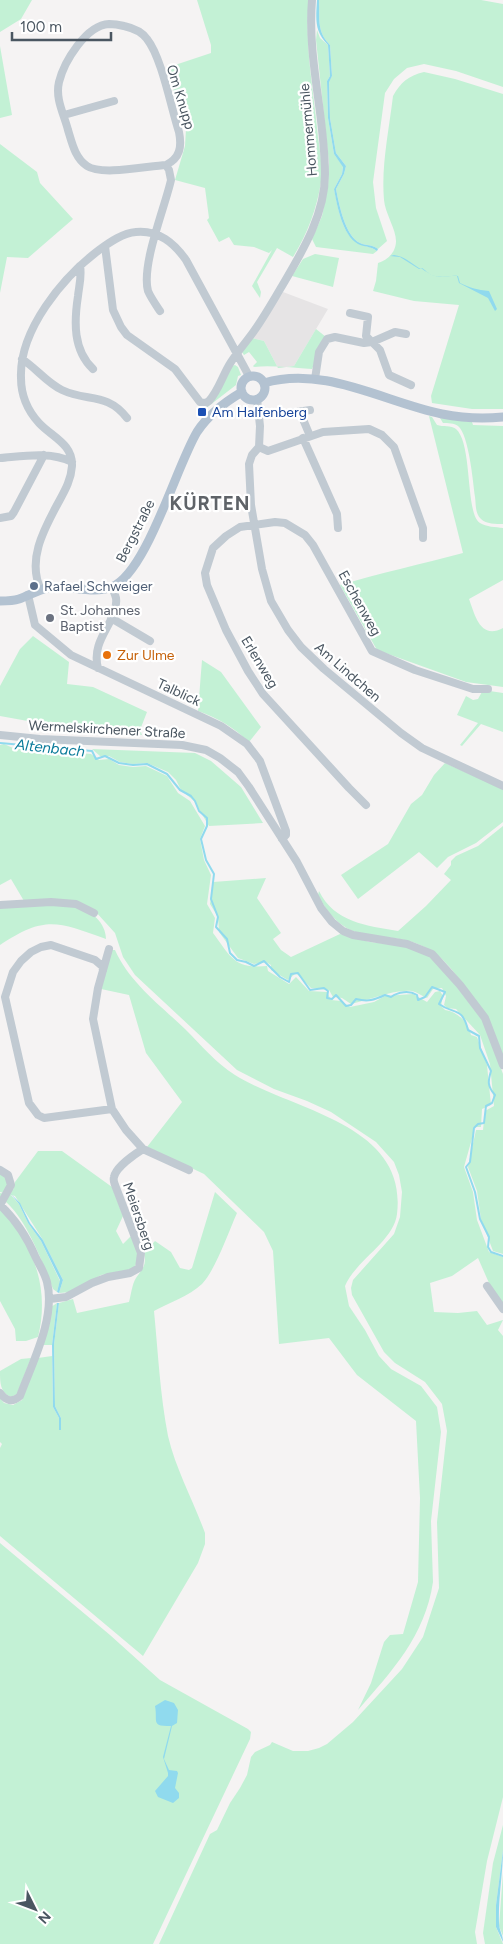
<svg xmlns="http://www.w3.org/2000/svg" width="503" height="1944" font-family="Figtree,sans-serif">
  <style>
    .education { fill: #e6e4e5 }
    .green { fill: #c3f1d5 }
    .water { fill: #90daee }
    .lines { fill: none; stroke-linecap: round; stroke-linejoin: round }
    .stream { stroke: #90daee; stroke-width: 2 }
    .minor { stroke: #c1cad2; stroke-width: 8 }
    .major { stroke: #b3c2d1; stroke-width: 9 }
    .transit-dot { fill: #1a4fb4; stroke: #fff; stroke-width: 2 }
    .service-dot { fill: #5c6f8a; stroke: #fff; stroke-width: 2 }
    .worship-dot { fill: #6b7280; stroke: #fff; stroke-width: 2 }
    .food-dot { fill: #e8710a; stroke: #fff; stroke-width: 2 }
    .labels { text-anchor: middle; stroke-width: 4.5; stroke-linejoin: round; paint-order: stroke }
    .street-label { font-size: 14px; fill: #4a5661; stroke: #fff }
    .transit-label { font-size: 14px; fill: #164399; stroke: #fff; text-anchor: start }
    .service-label { font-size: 14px; fill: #4e5e75; stroke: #fff; text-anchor: start }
    .worship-label { font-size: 14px; fill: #5b616d; stroke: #fff; text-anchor: start }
    .food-label { font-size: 14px; fill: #c56008; stroke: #fff; text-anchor: start }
    .water-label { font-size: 15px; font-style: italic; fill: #0c7c9b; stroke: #fff }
    .district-label { font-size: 19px; font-weight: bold; letter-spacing: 1px; fill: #5f6368; stroke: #fff }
  </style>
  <rect width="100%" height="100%" fill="#f5f3f3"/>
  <path class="education" d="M 283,292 L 328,309 L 294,366 L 278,368 L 264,341 L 252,338 Z"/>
  <path class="green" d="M 0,0 L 32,0 L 21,19 L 0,32 Z
    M 197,0 L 309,0 C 304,45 314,92 318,137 C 320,151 323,168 321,182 C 317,208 307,235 293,257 L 277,248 L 257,282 L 261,292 L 260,298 L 252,286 L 272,250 L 269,253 L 254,247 L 234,245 L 229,237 L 219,242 L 207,220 L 209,218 L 205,188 L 175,180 L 185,146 L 186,129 L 166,68 L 211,53 L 211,45 Z
    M 319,0 L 481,0 L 503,4 L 503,87 L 456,71 L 424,64 L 407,68 L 394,79 L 385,93 L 373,182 L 376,208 L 387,241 L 378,249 C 372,244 366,246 360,243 C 345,236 339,204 336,189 L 344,174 L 346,166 L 336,153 L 330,118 L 329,81 L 332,76 L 330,45 C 316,31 320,18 319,0 Z
    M 317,30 L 320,38 L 328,45 L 330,76 L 327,81 L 328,118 L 334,154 L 343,166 L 342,174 L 334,189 C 338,207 341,233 358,243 C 364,247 371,246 377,251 L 373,254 L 316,247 L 312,239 L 322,216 L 328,186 L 329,163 L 316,40 Z
    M 0,46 L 12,115 L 0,118 Z
    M 424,72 L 455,79 L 503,94 L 503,409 L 472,409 L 432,403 L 431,396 L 459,305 L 414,301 L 373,291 L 376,281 L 378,263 C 388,260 396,252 396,241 C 396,229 385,213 384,200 C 381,166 389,130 393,96 C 401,82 408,76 424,72 Z
    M 0,144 L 37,172 L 40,183 L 73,219 L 28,258 L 7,257 L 0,293 Z
    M 315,254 L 339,258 L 333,287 L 292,276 L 303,259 Z
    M 316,329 L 326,337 L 312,369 C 294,368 272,365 254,367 L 253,366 L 257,362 L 249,352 L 244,355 L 242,352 L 252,338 L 264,341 L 278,368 L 294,366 Z
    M 235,365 L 238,367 L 241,375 L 238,376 L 236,385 L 201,412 L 200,404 L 203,405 L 232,366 Z
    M 429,416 L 432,417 L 437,425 C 443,427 451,425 456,429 C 473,444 465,514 480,523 C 486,527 496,527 503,528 L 503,580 L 469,599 C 475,615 480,640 503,628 L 503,687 L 466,682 L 377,650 L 340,585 C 380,573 422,564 463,553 Z
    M 440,418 L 472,422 L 473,425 L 503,426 L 503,524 C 496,524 486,524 481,519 C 475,514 476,504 475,497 C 473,482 469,435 458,426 C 454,423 448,423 443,423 Z
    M 33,636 L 69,662 L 67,684 L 93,687 L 147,712 L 140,730 L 142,735 L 50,725 L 0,716 L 0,686 L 20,649 Z
    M 202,660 L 221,672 L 261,727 L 249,742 C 233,727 218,718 198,711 Z
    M 483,690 L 503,693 L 503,732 L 481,724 L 462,746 L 460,745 L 478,723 L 457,715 L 466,696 L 473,700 L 478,699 Z
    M 4,744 L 13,748 L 91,754 L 99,760 L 109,759 L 119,765 L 133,767 L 146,766 L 167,776 L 178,793 L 190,801 L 205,826 L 200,839 L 204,860 L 211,875 L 207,904 L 215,918 L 213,933 C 231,957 234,969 267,966 L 268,971 L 289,984 L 296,977 L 309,991 L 327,992 L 331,1000 L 341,1001 L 350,1007 L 374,1002 L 385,996 L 413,994 L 427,1002 L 435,992 L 440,991 L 443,996 L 441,1006 L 445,1010 C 458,1012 468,1022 471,1035 L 477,1037 L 487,1065 L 491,1105 L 482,1109 L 481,1127 L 473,1127 L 473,1135 L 464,1167 L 473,1192 L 477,1220 L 489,1252 L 503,1257 L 503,1305 L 489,1283 L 478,1258 L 452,1276 L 430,1283 L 434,1312 L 458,1313 L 477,1311 L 487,1325 L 503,1320 L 498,1330 L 503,1336 L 503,1797 L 487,1861 L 475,1932 L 477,1944 L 159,1944 L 210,1834 L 217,1830 L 230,1803 L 240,1788 L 247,1775 L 251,1757 L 255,1752 L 270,1745 L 272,1742 L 293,1751 L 308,1751 L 319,1748 L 327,1744 L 353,1722 L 402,1669 L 423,1637 L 439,1588 L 437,1522 L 447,1431 L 442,1404 L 425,1382 L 395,1363 L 384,1352 L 352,1295 L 351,1288 L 353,1280 L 394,1234 L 400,1217 L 402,1192 L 399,1175 L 394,1162 L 376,1142 L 331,1112 L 307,1101 L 274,1089 L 237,1070 L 135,975 L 123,957 L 115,933 L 95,911 L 77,902 L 24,901 L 11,879 L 0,885 L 0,745 Z
    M 92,749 L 195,753 L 211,761 L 241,787 L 263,823 L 209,826 L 194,801 L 181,790 L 176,780 L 168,772 L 147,763 L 133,764 L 120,762 L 109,756 L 100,756 Z
    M 445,763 L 503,789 L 503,822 L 476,843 L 448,857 L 437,868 L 419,852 L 358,899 L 341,875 L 388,844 L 411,804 L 422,795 L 434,775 Z
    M 503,826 L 503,1056 C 485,1025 462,971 433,952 C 389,922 350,957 318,895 L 319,891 C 334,922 367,926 398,931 L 426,906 L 451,880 L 444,874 L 451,865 L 451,861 L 456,856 L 478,846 Z
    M 266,878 L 257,898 L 281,933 L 273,939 L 281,950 L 291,957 L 340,934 L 370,942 L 406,946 L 430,956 L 448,975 L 484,1022 L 503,1074 L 503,1254 L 493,1251 L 481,1219 L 477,1191 L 468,1167 L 476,1130 L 483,1130 L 485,1111 L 494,1106 L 490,1064 L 480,1035 L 456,1009 L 447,1008 L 444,1005 L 446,996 L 442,988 L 433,989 L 427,998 C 422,996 417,992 412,991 C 394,989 370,1000 351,1004 L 342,998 L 333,997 L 329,990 L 311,988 L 296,973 L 288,980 L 271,970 L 271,965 L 266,962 L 254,964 L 238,958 L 219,932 L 218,917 L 210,904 L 213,882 Z
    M 31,904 C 45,905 62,903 76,906 C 91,910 106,923 106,939 C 57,922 46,915 0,945 L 0,906 Z
    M 112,950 L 115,950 C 129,982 160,1005 185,1029 C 201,1045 216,1063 235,1075 C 292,1111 408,1123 397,1214 C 394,1241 356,1260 345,1286 L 349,1306 L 365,1330 L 379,1356 L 391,1369 L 421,1386 L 437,1407 L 441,1432 L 431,1521 L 433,1582 C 425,1636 392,1671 358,1710 L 371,1683 L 384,1642 L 390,1635 L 403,1634 L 418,1582 L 420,1498 L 416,1421 L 357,1375 L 329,1338 L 279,1344 L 273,1251 L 264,1232 L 204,1174 L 147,1147 L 182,1102 L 146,1053 L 129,995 L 101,989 Z
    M 38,1151 L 62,1151 L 112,1187 L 123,1216 L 116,1231 L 123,1244 L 132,1235 C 135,1247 142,1258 133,1269 L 101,1275 L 71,1292 L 59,1293 L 63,1280 L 43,1240 L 15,1196 L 0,1192 L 0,1173 L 8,1179 L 7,1187 L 13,1190 L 15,1182 Z
    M 215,1192 L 237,1213 C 228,1233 216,1269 202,1284 C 189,1296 169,1303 154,1311 C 158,1352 160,1395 168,1436 C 176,1470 193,1500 205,1533 L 205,1544 L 198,1563 L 143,1656 L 0,1536 L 0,1448 L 2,1444 L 0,1442 L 0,1398 L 4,1403 L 13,1405 L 22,1400 L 38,1358 L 52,1356 L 53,1407 L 59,1418 L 59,1429 L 61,1418 L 55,1406 L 54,1345 L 59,1303 L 73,1299 L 77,1313 L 129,1302 C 131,1295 132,1284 136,1278 C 142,1269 147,1266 144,1253 L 155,1241 L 171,1252 L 180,1268 L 189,1270 L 192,1268 Z
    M 0,1193 L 11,1195 L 19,1204 L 28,1223 L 41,1241 L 60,1281 L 57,1292 L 53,1289 C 43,1264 24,1211 0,1198 Z
    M 0,1209 C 34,1244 50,1289 38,1337 L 26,1341 L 16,1341 L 15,1329 L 0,1301 Z
    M 57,1303 L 52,1345 L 42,1345 L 51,1307 Z
    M 31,1358 L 17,1394 L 11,1397 C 0,1392 0,1383 0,1371 L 21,1359 Z
    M 0,1543 L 110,1635 L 160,1680 L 248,1729 L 251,1732 L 250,1739 L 153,1944 L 0,1944 Z
    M 503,1825 L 503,1850 L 496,1905 L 496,1927 L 503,1944 L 485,1944 L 483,1933 L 493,1863 Z
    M 503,1873 L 503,1936 L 499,1926 Z"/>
  <path class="water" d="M 317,0 L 319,0 C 320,18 316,31 330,45 L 332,76 L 329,82 L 330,118 L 336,153 L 346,166 L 344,174 L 336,189 C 339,204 345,236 360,243 C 366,246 372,244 378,249 L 377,251 C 371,246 364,247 358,244 C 342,235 337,205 334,189 L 342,174 L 343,167 L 334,154 L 328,118 L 327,81 L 330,76 L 328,45 C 314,31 316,19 317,0 Z
    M 394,255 C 404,256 411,263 419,268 L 422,268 C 425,270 429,274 432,275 C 440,279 449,275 458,276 L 460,283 C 471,288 477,290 489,291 L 497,309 L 495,311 L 488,298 L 459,283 L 457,276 C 438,275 438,281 421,268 L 419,269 L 400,257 L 390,256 Z
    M 11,1194 L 20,1203 L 30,1223 L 43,1240 L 63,1280 L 59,1293 L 57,1292 L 60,1280 L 41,1241 L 28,1223 L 19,1204 Z
    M 57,1303 L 59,1303 L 54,1345 L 55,1406 L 61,1418 L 61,1430 L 59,1430 L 59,1418 L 53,1407 L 52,1345 Z
    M 165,1700 L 174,1703 L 178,1710 L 177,1723 L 172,1726 L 164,1759 L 169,1770 L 177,1771 L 178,1773 L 175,1788 L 179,1793 L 179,1798 L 173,1803 L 158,1797 L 155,1791 L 168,1776 L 168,1773 L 163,1757 L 171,1726 C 150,1727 158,1721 155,1706 Z
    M 503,1850 C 503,1873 498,1899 499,1923 C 499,1930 503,1935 503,1942 L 496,1927 L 496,1905 Z"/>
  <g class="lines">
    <path class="stream" d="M 0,743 L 92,751 L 96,759 L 105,756 L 119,763 L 133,765 L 147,764 L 167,774 L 180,790 L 191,796 L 195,801 L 199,811 L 207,818 L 207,826 L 201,839 L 206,860 L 214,874 L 211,899 L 218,917 L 216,927 L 227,939 L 230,953 L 237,960 L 246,962 L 254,966 L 264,961 L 280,977 L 289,982 L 291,974 L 298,973 L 310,990 L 324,988 L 328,991 L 327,998 L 332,999 L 336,995 L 346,1006 L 351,1005 L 356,999 C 368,1002 374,1000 385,995 L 391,997 C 398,992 409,990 417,995 L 418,1000 L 425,997 L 432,987 L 445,992 L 439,1004 C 454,1015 462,1006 468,1030 L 479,1036 L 480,1048 L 491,1071 C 488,1081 487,1086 495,1095 L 492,1103 L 486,1106 L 484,1123 L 478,1124 L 474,1128 L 470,1162 L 466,1167 L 475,1192 L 480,1219 L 489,1237 L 488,1247 L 491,1252 L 503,1256"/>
    <path class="minor" d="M 64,115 L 114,101
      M 105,246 L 113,310 L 121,327 L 127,335 L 175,369 L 200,402 L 206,403 L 209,401 C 219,390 223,374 231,362 C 238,351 247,341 254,331 C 264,317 273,301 282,286 C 302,252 325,215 325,174 C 325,116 307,58 312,0
      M 80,266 C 82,276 79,286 78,296 C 74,322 73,350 93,369
      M 160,311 C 156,305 151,298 148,291 C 141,265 165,207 171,180 L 169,170 L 166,165 C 180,158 182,147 179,132 C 171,108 162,58 147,39 C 142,32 133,28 124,26 C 120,25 114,24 109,24 C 86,25 64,62 59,82 C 55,99 64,114 68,130 C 72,143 75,158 87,166 C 102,176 147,166 166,165
      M 350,313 L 368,317 L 366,336 L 380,350 L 389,375 L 411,385
      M 22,359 C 36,368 47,383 62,390 C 87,402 107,392 127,418
      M 315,379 L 319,352 L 327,339 L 335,337 L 364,343 L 372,342 L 395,332 L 406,334
      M 257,399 L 260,426 L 259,447 L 252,455 L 249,464 L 251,505 L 262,569 L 271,601 L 288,630 L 301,647 L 324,669 L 401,733 L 422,748 L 503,786
      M 300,412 L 310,436
      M 284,414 L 310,410
      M 303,438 L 337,514 L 338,528
      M 259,447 L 268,451 L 323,432 L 369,429 L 382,435 L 394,447 L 423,528 L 423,538
      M 0,458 C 24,456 50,451 72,462
      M 0,518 L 11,516 L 14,512 L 44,455
      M 41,590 C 27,561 43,531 57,505 C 64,492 71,481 72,466 C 73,444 52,437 39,423 C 28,411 21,395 21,378 C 19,330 63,277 99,250 C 110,242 123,233 136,232 C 159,230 174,243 186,260 L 249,376
      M 28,595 L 35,625 L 71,655 L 221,726 L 247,744 L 260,761 L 286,831 L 286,835 L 282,839
      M 111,618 L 150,641
      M 98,668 C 90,639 119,621 116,598 C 115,594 113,590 112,587
      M 0,735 L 40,739 L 182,745 L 206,750 L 220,758 L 238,772 L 249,787 L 297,862 L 321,908 L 332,922 L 343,931 L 353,935 L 407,944 L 432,954 L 460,985 L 485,1018 L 503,1065
      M 366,805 L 349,788 L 263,694 L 248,671 L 226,630 L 207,585 L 205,573 L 213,548 L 226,536 L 240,527 L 275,522 L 285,523 L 305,535 L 313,545 L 372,651 L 415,670 L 473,689 L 488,689
      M 0,905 L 51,902 L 76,904 L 94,913
      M 109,949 L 98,988 L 93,1019 L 112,1109 L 126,1130 L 143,1149 L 189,1170
      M 103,970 L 102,966 L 95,960 L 51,945 L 41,947 L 31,952 L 21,961 L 13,972 L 5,997 L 29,1103 L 38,1115 L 44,1118 L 112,1109
      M 0,1170 L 8,1175 L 11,1185 L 0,1205
      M 0,1205 C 16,1220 27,1237 36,1258 C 40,1266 45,1274 47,1282 C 56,1318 32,1363 20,1396 C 12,1403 6,1401 0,1393
      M 487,1286 L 503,1309
      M 50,1299 L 66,1297 L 92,1283 L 108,1277 L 130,1273 L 139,1268 L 141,1253 L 115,1185 C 114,1182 113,1180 114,1177 C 116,1167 135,1154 143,1149"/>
    <path class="major" d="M241 388a12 12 0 1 1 24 0a12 12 0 1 1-24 0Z
      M 264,383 C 324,365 384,402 442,414 C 462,418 483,419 503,417
      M 0,601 C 6,601 13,601 19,599 C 28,596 38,590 47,588 C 69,584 90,595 112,587 C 147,572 176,467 197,432 C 208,415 225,402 242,392"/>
  </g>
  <rect class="transit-dot" x="197" y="407" width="10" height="10" rx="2.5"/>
  <circle class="service-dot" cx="34" cy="586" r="5"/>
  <circle class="worship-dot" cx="50" cy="618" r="5"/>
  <circle class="food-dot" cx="107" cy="655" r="5"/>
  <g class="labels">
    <g class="street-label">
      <text transform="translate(181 97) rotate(73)" y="5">Om Knupp</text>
      <text transform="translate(308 130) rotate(-95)" y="5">Hommermühle</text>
      <text transform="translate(135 531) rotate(-63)" y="5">Bergstraße</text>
      <text transform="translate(360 603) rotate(61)" y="5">Eschenweg</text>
      <text transform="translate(260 662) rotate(59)" y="5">Erlenweg</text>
      <text transform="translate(348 672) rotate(41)" y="5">Am Lindchen</text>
      <text transform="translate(179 692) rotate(25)" y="5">Talblick</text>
      <text transform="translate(107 729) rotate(3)" y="5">Wermelskirchener Straße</text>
      <text transform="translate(139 1216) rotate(71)" y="5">Meiersberg</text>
    </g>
    <g class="transit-label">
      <text x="212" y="417">Am Halfenberg</text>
    </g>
    <g class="service-label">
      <text x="44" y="591">Rafael Schweiger</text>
    </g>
    <g class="worship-label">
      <text x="60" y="615">St. Johannes<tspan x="60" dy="16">Baptist</tspan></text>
    </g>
    <g class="food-label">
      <text x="117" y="660">Zur Ulme</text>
    </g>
    <g class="water-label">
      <text transform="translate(50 748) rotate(6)" y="5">Altenbach</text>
    </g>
    <g class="district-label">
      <text x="210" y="510">KÜRTEN</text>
    </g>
  </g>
  <g transform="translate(35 1909) rotate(132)" stroke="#ffffff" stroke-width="4" paint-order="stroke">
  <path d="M0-4L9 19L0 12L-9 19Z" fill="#4a5661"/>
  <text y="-8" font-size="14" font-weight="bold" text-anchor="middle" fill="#4a5661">N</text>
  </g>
  <path d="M12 32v8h99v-8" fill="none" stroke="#4a5661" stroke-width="2.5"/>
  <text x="20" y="32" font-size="15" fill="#4a5661" stroke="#ffffff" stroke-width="4" paint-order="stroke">100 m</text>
</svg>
